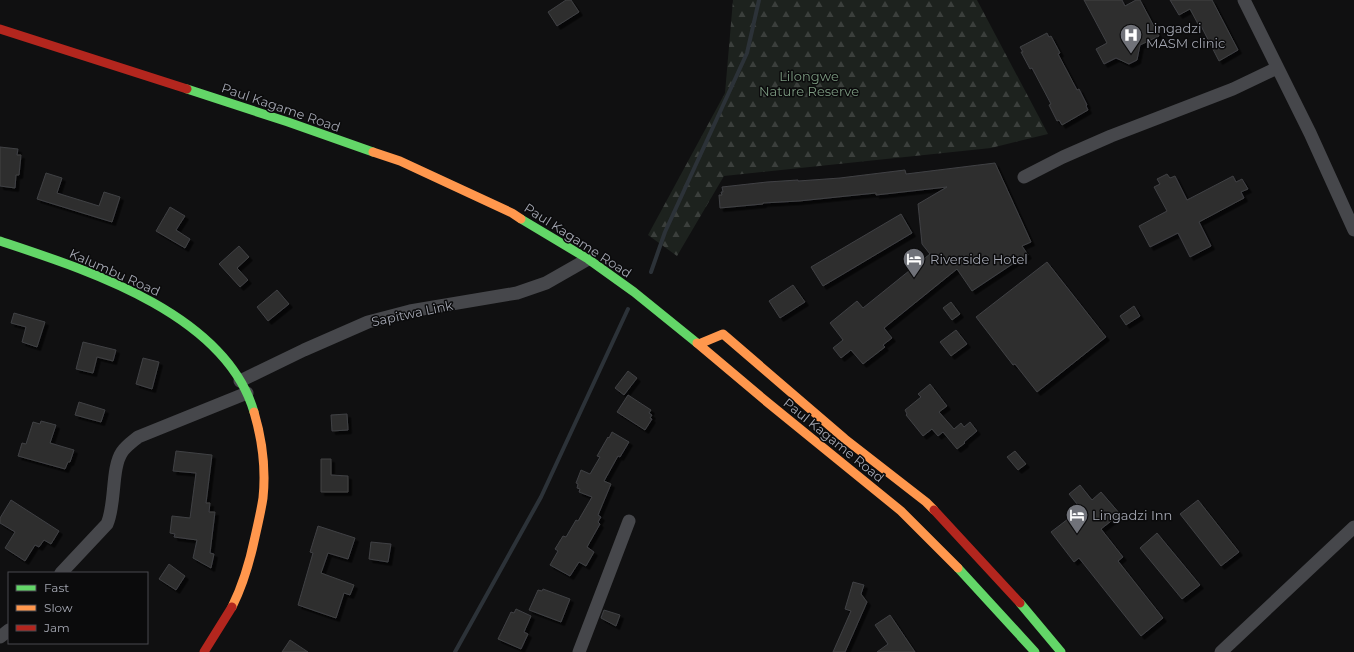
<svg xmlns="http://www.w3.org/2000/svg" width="1354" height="652" font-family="Montserrat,sans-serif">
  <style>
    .forest { fill: url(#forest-firs) }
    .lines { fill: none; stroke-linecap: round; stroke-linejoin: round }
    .stream { stroke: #2c3238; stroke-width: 4 }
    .building { fill: #2e2e2f; stroke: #404144; filter: url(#shadow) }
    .street { stroke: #46474b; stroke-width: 13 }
    .fast { stroke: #63d668; stroke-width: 9 }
    .slow { stroke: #ff974d; stroke-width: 9 }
    .jam { stroke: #b3261e; stroke-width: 9 }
    .labels { text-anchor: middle; stroke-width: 3; stroke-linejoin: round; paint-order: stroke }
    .poi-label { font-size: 13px; fill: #a3a6b1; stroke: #0b0b0c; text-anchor: start }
    .park-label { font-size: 13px; fill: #7c9a81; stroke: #0b0b0c }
    .street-label { font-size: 13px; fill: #a3a6b1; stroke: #0b0b0c }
  </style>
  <defs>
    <pattern id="forest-firs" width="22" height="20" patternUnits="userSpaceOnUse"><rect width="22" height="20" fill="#1d221e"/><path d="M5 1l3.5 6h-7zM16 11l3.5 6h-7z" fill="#3b3f3c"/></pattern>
    <filter id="shadow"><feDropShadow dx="3.5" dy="3.5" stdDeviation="0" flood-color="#0009"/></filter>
  </defs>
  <rect width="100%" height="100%" fill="#101011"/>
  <path class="forest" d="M 733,0 L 977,0 L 1048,134 L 991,148 L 724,176 L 677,256 L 648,235 L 725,93 Z"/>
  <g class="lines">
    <path class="stream" d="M 651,272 L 665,232 L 747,53 L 759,0
      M 455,652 L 541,497 L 628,309"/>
  </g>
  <path class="building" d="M 566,0 L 571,0 L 579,12 L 557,26 L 548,12 Z
    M 1084,0 L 1122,0 L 1125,6 L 1136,0 L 1140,0 L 1159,36 L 1140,45 L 1137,60 L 1129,64 L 1116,58 L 1104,64 L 1096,49 L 1107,43 Z
    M 1170,0 L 1212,0 L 1238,50 L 1219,61 L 1200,24 L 1198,24 L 1190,9 L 1179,15 Z
    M 1047,33 L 1049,37 L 1051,36 L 1060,53 L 1058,54 L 1077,90 L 1079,89 L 1087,105 L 1086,106 L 1088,110 L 1062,125 L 1059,120 L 1057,121 L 1049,105 L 1051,104 L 1032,68 L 1030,69 L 1021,52 L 1023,52 L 1020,47 Z
    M 0,147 L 18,149 L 17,155 L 21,155 L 19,175 L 16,175 L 15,188 L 0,186 Z
    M 995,163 L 1031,242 L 1022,246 L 1028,255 L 1018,262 L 1017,261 L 972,291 L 957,269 L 884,328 L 892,338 L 883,345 L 885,347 L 863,364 L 851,350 L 841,358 L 833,348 L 843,340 L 830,323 L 857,301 L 863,308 L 930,254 L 922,244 L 918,204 L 947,187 L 876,195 L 876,193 L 799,201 L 763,203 L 763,204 L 720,208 L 719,195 L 722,195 L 721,192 L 723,192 L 722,187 L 767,182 L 798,180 L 798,181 L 840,178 L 905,170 L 906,174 Z
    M 46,173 L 62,178 L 57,193 L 99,206 L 104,192 L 120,197 L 112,222 L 37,199 Z
    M 1167,174 L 1170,178 L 1175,176 L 1187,200 L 1233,176 L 1236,182 L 1242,179 L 1248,189 L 1241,192 L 1244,198 L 1199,222 L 1211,246 L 1190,257 L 1178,233 L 1150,247 L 1139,226 L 1167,211 L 1154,187 L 1160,184 L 1157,179 Z
    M 170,207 L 185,216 L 176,230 L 190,239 L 185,248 L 156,231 Z
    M 901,214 L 912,233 L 823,286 L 811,267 Z
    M 239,246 L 249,257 L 237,268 L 248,280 L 240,287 L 219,264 Z
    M 1047,262 L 1106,337 L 1037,392 L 1015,364 L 1013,365 L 976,317 Z
    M 793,285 L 805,302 L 780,318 L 769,301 Z
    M 277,290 L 289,304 L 268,321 L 257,307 Z
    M 951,302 L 960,314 L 952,320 L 943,308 Z
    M 1134,306 L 1140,316 L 1126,325 L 1120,316 Z
    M 14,313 L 45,322 L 37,347 L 22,342 L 26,327 L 11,323 Z
    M 956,330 L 967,344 L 951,356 L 940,342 Z
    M 83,342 L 116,350 L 113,361 L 97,357 L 93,373 L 76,369 Z
    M 143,358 L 159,362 L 152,389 L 136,384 Z
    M 628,371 L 637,378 L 624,395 L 615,388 Z
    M 930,384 L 947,406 L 939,412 L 954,429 L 961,423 L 964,427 L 970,422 L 977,431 L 964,442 L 965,443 L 957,449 L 943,432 L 938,436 L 932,429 L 923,436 L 906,415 L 907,414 L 905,410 L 921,397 L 918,394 Z
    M 628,395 L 651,410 L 649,413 L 652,415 L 650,418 L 652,419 L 645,430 L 617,412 Z
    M 79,402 L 105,410 L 101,422 L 75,415 Z
    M 347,414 L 348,430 L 332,431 L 331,415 Z
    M 41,421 L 56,425 L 50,443 L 74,450 L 70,462 L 68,462 L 65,469 L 18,456 L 22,443 L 26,444 L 33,422 L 40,424 Z
    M 612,432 L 629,442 L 620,457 L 618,456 L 604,481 L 611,484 L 598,515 L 601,517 L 598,522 L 600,524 L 587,547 L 594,552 L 586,566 L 579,562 L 570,576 L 550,565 L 558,551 L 555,549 L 563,536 L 566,537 L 576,520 L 578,521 L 592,497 L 579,492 L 580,489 L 577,488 L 578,484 L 576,483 L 581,470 L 590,474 L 600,457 L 597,456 L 608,437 L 609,438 Z
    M 176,451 L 212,455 L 206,503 L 210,503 L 209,512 L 215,512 L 210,553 L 214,554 L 211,568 L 193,558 L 197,540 L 174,537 L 175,534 L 170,533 L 172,516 L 190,518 L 196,473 L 173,471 Z
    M 1015,451 L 1026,464 L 1018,470 L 1007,457 Z
    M 321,459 L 331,459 L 331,475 L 348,476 L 348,492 L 321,492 Z
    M 1080,485 L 1092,500 L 1101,492 L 1120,514 L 1101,529 L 1123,557 L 1118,561 L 1163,618 L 1141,636 L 1079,558 L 1074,562 L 1051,532 L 1081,509 L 1069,494 Z
    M 11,500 L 59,531 L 51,544 L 44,540 L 39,547 L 35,545 L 25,561 L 5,548 L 15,532 L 0,523 L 0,518 Z
    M 1198,500 L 1239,552 L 1221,566 L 1180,514 Z
    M 318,526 L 355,538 L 348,559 L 328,553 L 321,573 L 354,585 L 350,595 L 344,593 L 336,618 L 298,605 L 313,553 L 310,552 Z
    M 1157,533 L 1200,585 L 1182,599 L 1140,548 Z
    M 371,542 L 391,544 L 388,562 L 369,559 Z
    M 169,564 L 185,576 L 176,590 L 159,579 Z
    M 853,582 L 864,585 L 861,594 L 867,602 L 845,652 L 833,652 L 851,611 L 845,609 Z
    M 543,589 L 570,599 L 561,622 L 529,610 L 538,590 L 542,591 Z
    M 516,609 L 531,616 L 524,632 L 528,634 L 521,649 L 498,639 L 511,612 L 514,613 Z
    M 604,610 L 620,615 L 616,626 L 601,618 Z
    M 890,615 L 915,652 L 877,652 L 888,644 L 875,625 Z
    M 290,640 L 308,652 L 282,652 Z"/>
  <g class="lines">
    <path class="street" d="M 1244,0 L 1310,133 L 1354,230
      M 1024,177 L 1063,157 L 1111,136 L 1233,89 L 1277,68
      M 240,381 L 304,350 L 368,322 L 410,311 L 517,293 L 546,283 L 588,259
      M 61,573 L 107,524 C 116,504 111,468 122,452 C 126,446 132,442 138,437 L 247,393
      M 0,637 L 9,630
      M 579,652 L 629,521
      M 1221,652 L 1354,527"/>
    <path class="fast" d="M 187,89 L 288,122 L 373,152
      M 521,219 L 588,259 L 634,292 L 697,343
      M 0,241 C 87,270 225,313 254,412
      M 958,568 L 1035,652
      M 1020,603 L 1061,652"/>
    <path class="slow" d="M 373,152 L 400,161 L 512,213 L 521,219
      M 697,343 L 767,402 L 901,511 L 958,568
      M 699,344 L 723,334 L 845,439 L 926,502 L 934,510
      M 232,607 C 243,585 250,561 255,537 C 258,524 261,511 263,498 C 266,469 262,439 254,412"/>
    <path class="jam" d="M 0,29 L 187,89
      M 934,510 L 1020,603
      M 204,652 L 232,607"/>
  </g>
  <defs>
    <g id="hospital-pin" transform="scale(1.15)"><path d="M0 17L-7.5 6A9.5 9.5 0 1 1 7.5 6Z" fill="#707279" stroke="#0b0b0c"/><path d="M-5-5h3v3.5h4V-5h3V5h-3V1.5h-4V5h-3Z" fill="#fff"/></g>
    <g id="hotel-pin" transform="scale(1.15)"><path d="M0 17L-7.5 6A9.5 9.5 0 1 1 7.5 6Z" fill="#707279" stroke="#0b0b0c"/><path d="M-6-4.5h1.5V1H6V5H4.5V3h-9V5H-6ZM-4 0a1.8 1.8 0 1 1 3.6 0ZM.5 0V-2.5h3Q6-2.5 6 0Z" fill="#fff"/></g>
  </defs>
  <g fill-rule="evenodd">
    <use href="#hospital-pin" x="1131" y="35"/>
    <use href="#hotel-pin" x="914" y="259"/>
    <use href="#hotel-pin" x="1077" y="515"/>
  </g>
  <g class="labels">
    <g class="poi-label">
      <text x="1146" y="33">Lingadzi<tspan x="1146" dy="15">MASM clinic</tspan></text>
      <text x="930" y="264">Riverside Hotel</text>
      <text x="1092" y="520">Lingadzi Inn</text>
    </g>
    <g class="park-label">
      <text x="809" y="81">Lilongwe<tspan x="809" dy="15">Nature Reserve</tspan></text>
    </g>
    <g class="street-label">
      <text transform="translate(281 107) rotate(19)" y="5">Paul Kagame Road</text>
      <text transform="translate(578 240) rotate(33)" y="5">Paul Kagame Road</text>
      <text transform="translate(115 272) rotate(24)" y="5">Kalumbu Road</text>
      <text transform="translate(412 313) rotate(-12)" y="5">Sapitwa Link</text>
      <text transform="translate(834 440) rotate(39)" y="5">Paul Kagame Road</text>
    </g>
  </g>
  <rect x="8" y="572" width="140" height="72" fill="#0b0b0c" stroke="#48494e"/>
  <rect x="16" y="585" width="20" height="6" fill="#63d668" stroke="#48494e"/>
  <text x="44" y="592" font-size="12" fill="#a3a6b1">Fast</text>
  <rect x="16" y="605" width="20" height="6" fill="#ff974d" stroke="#48494e"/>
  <text x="44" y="612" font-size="12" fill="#a3a6b1">Slow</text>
  <rect x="16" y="625" width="20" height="6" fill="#b3261e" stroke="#48494e"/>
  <text x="44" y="632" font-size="12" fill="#a3a6b1">Jam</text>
</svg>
